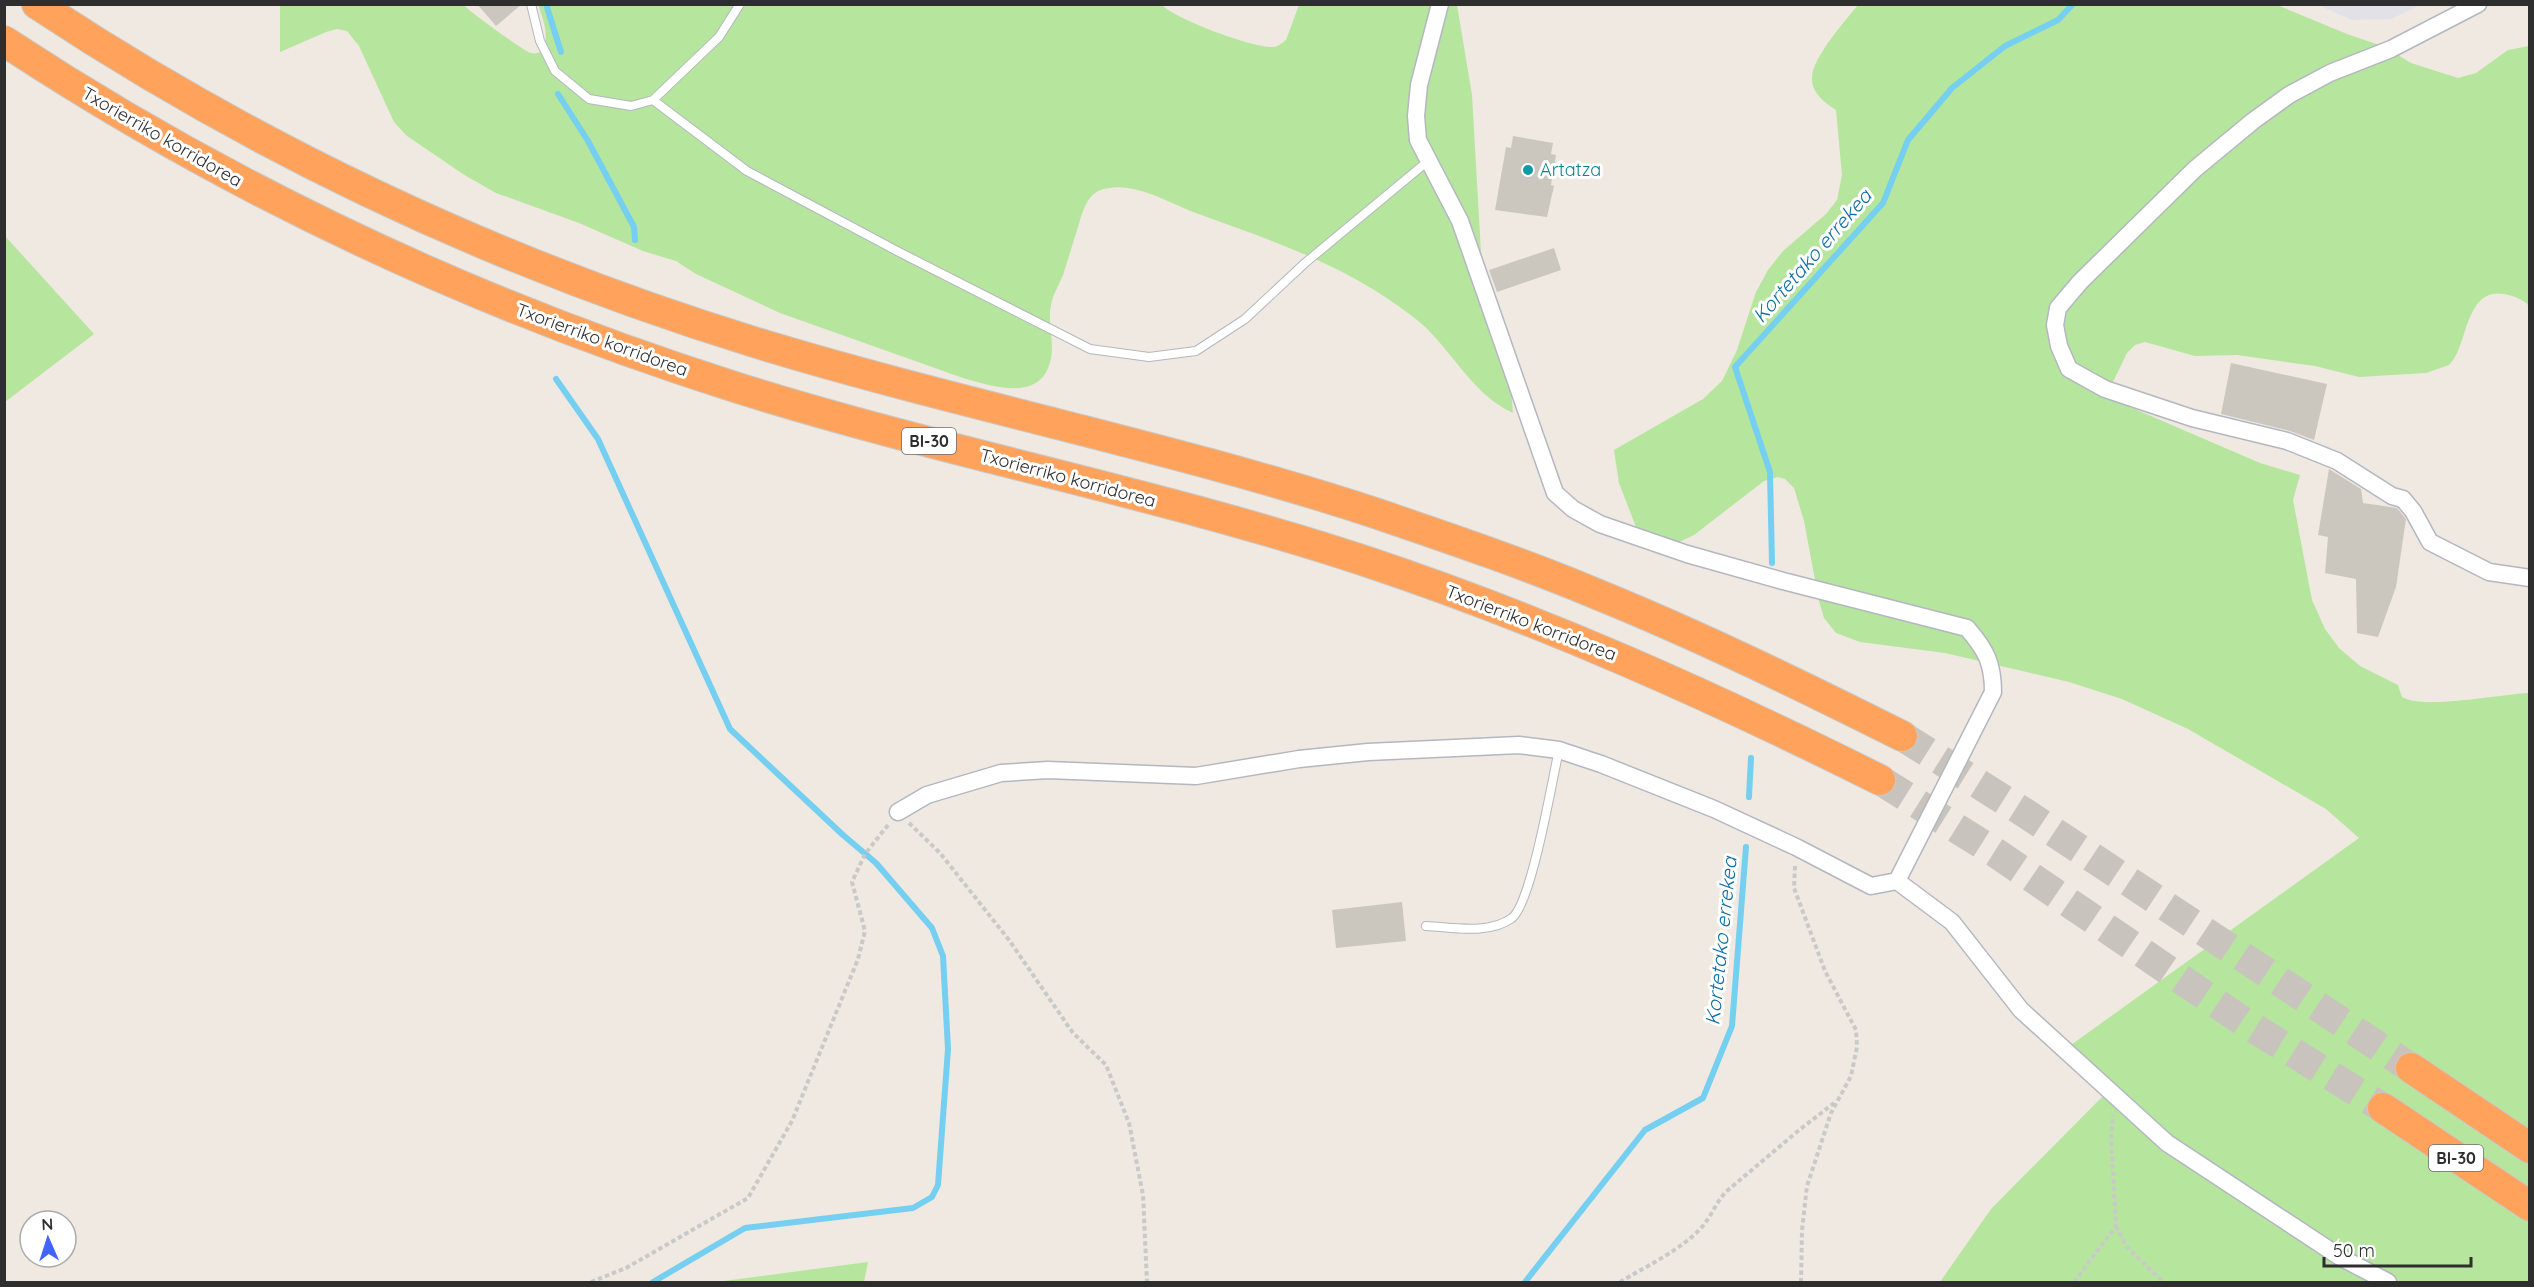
<svg xmlns="http://www.w3.org/2000/svg" width="2534" height="1287" font-family="Quicksand,sans-serif">
  <style>
    .industrial { fill: #e3e1e8 }
    .green { fill: #b6e59e }
    .lines { fill: none; stroke-linecap: round; stroke-linejoin: round }
    .stream { stroke: #75cff0; stroke-width: 6 }
    .building { fill: #cbc7bf }
    .motorway-tunnel { stroke: #c8c4bd; stroke-width: 30; stroke-dasharray: 30 15; stroke-linecap: butt }
    .service-casing { stroke: #b4b7c1; stroke-width: 10 }
    .minor-casing { stroke: #b4b7c1; stroke-width: 19 }
    .motorway-casing { stroke: #c9c9c9; stroke-width: 32 }
    .path { stroke: #c9c9c9; stroke-width: 4; stroke-dasharray: 4.5 3; stroke-linecap: butt }
    .service { stroke: #fff; stroke-width: 8 }
    .minor { stroke: #fff; stroke-width: 16 }
    .motorway { stroke: #ffa35c; stroke-width: 30 }
    .culture-dot { fill: #0f9aa8; stroke: #fff; stroke-width: 2 }
    .labels { text-anchor: middle; stroke-width: 6; stroke-linejoin: round; paint-order: stroke }
    .shield { fill: #fff; stroke: #6d6d6d; stroke-width: 1.5 }
    .shield-label { font-size: 16px; font-weight: bold; fill: #2e2e2e }
    .street-label { font-size: 18px; fill: #2e2e2e; stroke: #fff }
    .culture-label { font-size: 18px; fill: #0d838f; stroke: #fff; text-anchor: start }
    .water-label { font-size: 20px; font-style: italic; fill: #0d6fa3; stroke: #fff }
  </style>
  <rect width="100%" height="100%" fill="#efe9e1"/>
  <path class="industrial" d="M 2318,5 L 2420,5 L 2391,19 L 2352,20 Z"/>
  <path class="green" d="M 280,5 L 464,5 C 467,10 525,52 531,53 C 535,54 537,53 541,52 C 551,38 543,19 538,5 L 1162,5 C 1175,19 1255,49 1274,47 C 1279,46 1282,43 1286,40 L 1299,5 L 1457,5 L 1472,95 L 1482,270 L 1510,377 L 1513,413 C 1468,392 1450,344 1412,316 C 1346,265 1273,241 1196,213 C 1169,203 1131,179 1101,190 C 1086,195 1082,214 1078,227 C 1073,243 1068,259 1063,275 C 1059,285 1053,294 1051,305 C 1048,319 1052,335 1052,350 C 1048,404 998,388 963,378 L 780,313 L 696,274 L 676,261 L 643,251 L 579,223 L 496,193 L 466,176 L 407,136 L 394,122 L 359,46 L 347,31 L 337,29 L 326,32 L 280,52 Z
    M 1858,5 L 2277,5 L 2347,34 L 2385,47 L 2411,63 L 2458,78 L 2476,73 L 2508,50 L 2529,46 L 2529,306 C 2523,299 2514,296 2504,294 C 2468,288 2468,336 2454,359 L 2449,365 L 2426,373 L 2359,377 L 2315,366 L 2237,355 L 2195,356 L 2145,342 L 2135,345 L 2127,353 L 2111,386 L 2123,404 L 2260,463 L 2300,475 L 2293,500 L 2312,600 L 2325,629 L 2339,648 L 2360,666 L 2398,685 L 2402,697 C 2424,710 2501,694 2529,693 L 2529,1282 L 1940,1282 L 1991,1209 L 2103,1096 L 2064,1050 L 2359,838 L 2326,809 L 2188,729 L 2122,699 L 2069,682 L 1945,653 L 1860,642 L 1836,633 L 1824,618 L 1819,601 L 1804,521 L 1794,488 L 1785,479 L 1778,477 L 1764,481 L 1694,535 L 1675,544 L 1644,536 L 1636,527 L 1619,483 L 1614,450 L 1703,399 L 1722,381 L 1737,350 L 1756,292 L 1768,270 L 1783,251 L 1826,214 L 1837,200 L 1842,175 L 1836,110 C 1825,103 1811,93 1812,77 C 1813,57 1845,21 1858,5 Z
    M 5,236 L 94,334 L 5,402 Z
    M 868,1262 L 864,1282 L 716,1282 Z"/>
  <g class="lines">
    <path class="stream" d="M 546,4 L 561,52
      M 558,94 L 588,141 L 634,227 L 635,240
      M 556,379 L 598,439 L 730,729 L 843,835 L 876,863 L 932,928 L 943,956 L 948,1049 L 938,1185 L 932,1197 L 913,1208 L 745,1228 L 653,1282
      M 1772,563 L 1770,472 L 1735,367 L 1883,203 L 1908,140 L 1952,88 L 2005,46 L 2058,20 L 2073,4
      M 1749,797 L 1751,758
      M 1525,1282 L 1645,1130 L 1703,1098 L 1732,1026 L 1746,847"/>
  </g>
  <path class="building" d="M 477,4 L 522,4 L 496,26 Z
    M 1513,136 L 1553,143 L 1551,154 L 1556,155 L 1551,185 L 1554,186 L 1547,217 L 1495,210 L 1506,147 L 1511,148 Z
    M 1554,248 L 1561,270 L 1497,292 L 1489,270 Z
    M 2231,363 L 2327,384 L 2314,440 L 2290,431 L 2221,414 Z
    M 2329,469 L 2361,489 L 2363,503 L 2397,508 L 2406,519 L 2396,587 L 2378,637 L 2357,633 L 2356,579 L 2325,573 L 2328,537 L 2318,535 Z
    M 1402,902 L 1406,941 L 1336,948 L 1332,910 Z"/>
  <g class="lines">
    <path class="motorway-tunnel" d="M 1902,736 L 2025,813 L 2411,1068
      M 1880,780 L 1996,853 L 2244,1022 L 2383,1108"/>
    <g class="service-casing">
      <path id="service" d="M 531,4 L 540,41 L 555,71 L 589,99 L 631,106 L 653,100 L 719,37 L 740,4
        M 653,100 L 747,171 L 899,252 L 1090,349 L 1149,357 L 1196,351 L 1245,319 L 1305,263 L 1428,161
        M 1426,926 C 1452,927 1489,935 1512,918 C 1532,902 1552,780 1559,750"/>
    </g>
    <g class="minor-casing">
      <path id="minor" d="M 1440,4 L 1419,85 L 1416,116 L 1418,140 L 1460,221 L 1555,493 L 1573,509 L 1600,524 L 1687,554 L 1783,581 L 1967,628 C 1986,650 1993,663 1993,692 L 1897,881
        M 2478,4 L 2391,49 L 2330,73 L 2289,95 L 2253,121 L 2195,169 L 2080,282 L 2058,308 L 2055,325 L 2059,346 L 2069,369 L 2105,389 L 2192,418 L 2287,441 L 2337,461 L 2392,496 L 2403,499 L 2413,511 L 2430,542 L 2489,572 L 2530,578
        M 898,812 L 927,795 L 1001,773 L 1048,770 L 1196,776 L 1299,759 L 1368,752 L 1519,745 L 1559,750 L 1601,764 L 1714,809 L 1796,847 L 1871,886 L 1897,881 L 1952,922 L 2021,1010 L 2167,1143 L 2340,1257 L 2388,1282"/>
    </g>
    <g class="motorway-casing">
      <path id="motorway" d="M 37,4 C 259,151 503,265 757,343 C 964,406 1176,447 1381,515 C 1454,540 1528,565 1599,595 C 1702,637 1802,686 1902,736
        M 4,41 C 232,191 478,306 738,388 C 945,453 1159,493 1365,561 C 1545,621 1710,695 1880,780
        M 2411,1068 L 2530,1148
        M 2383,1108 L 2530,1206"/>
    </g>
    <path class="path" d="M 909,823 L 940,853 L 1009,940 L 1073,1033 L 1106,1065 L 1129,1123 L 1143,1195 L 1147,1282
      M 1795,866 L 1794,888 L 1825,971 L 1856,1030 L 1857,1047 L 1851,1076 L 1831,1113 L 1807,1186 L 1802,1230 L 1801,1282
      M 2116,1226 L 2126,1246 L 2163,1282
      M 591,1282 L 626,1268 L 748,1198 L 792,1121 L 858,959 L 865,931 L 852,882 L 865,854 L 888,825
      M 1620,1282 C 1645,1267 1681,1250 1701,1228 C 1712,1216 1716,1201 1728,1190 L 1798,1131 L 1834,1103
      M 2074,1282 L 2116,1226 L 2111,1138 L 2113,1115"/>
    <use href="#service" class="service"/>
    <use href="#minor" class="minor"/>
    <use href="#motorway" class="motorway"/>
  </g>
  <circle class="culture-dot" cx="1528" cy="170" r="6"/>
  <g class="labels">
    <g class="shield">
      <rect x="902" y="428" width="54" height="26" rx="4.5"/>
      <rect x="2429" y="1145" width="54" height="26" rx="4.5"/>
    </g>
    <g class="shield-label">
      <text x="929" y="447">BI-30</text>
      <text x="2456" y="1164">BI-30</text>
    </g>
    <g class="street-label">
      <text transform="translate(162 137) rotate(30)" y="6">Txorierriko korridorea</text>
      <text transform="translate(602 340) rotate(20)" y="6">Txorierriko korridorea</text>
      <text transform="translate(1068 478) rotate(15)" y="6">Txorierriko korridorea</text>
      <text transform="translate(1531 623) rotate(21)" y="6">Txorierriko korridorea</text>
    </g>
    <g class="culture-label">
      <text x="1540" y="176">Artatza</text>
    </g>
    <g class="water-label">
      <text transform="translate(1812 256) rotate(-49)" y="7">Kortetako errekea</text>
      <text transform="translate(1721 941) rotate(-84)" y="7">Kortetako errekea</text>
    </g>
  </g>
  <rect width="2534" height="1287" fill="none" stroke="#2e2e2e" stroke-width="12"/>
  <g transform="translate(48 1239) rotate(357)"><circle r="28" fill="#ffffff" stroke="#ababab" stroke-width="1.5"/>
  <path d="M0-4.5L10 22L0 15L-10 22Z" fill="#4264fb"/>
  <text y="-9" font-size="16" font-weight="bold" text-anchor="middle" fill="#2e2e2e">N</text>
  </g>
  <path d="M2324 1257v9h147v-9" fill="none" stroke="#2e2e2e" stroke-width="3"/>
  <text x="2333" y="1257" font-size="18" fill="#2e2e2e" stroke="#ffffff" stroke-width="4.5" paint-order="stroke">50 m</text>
</svg>
